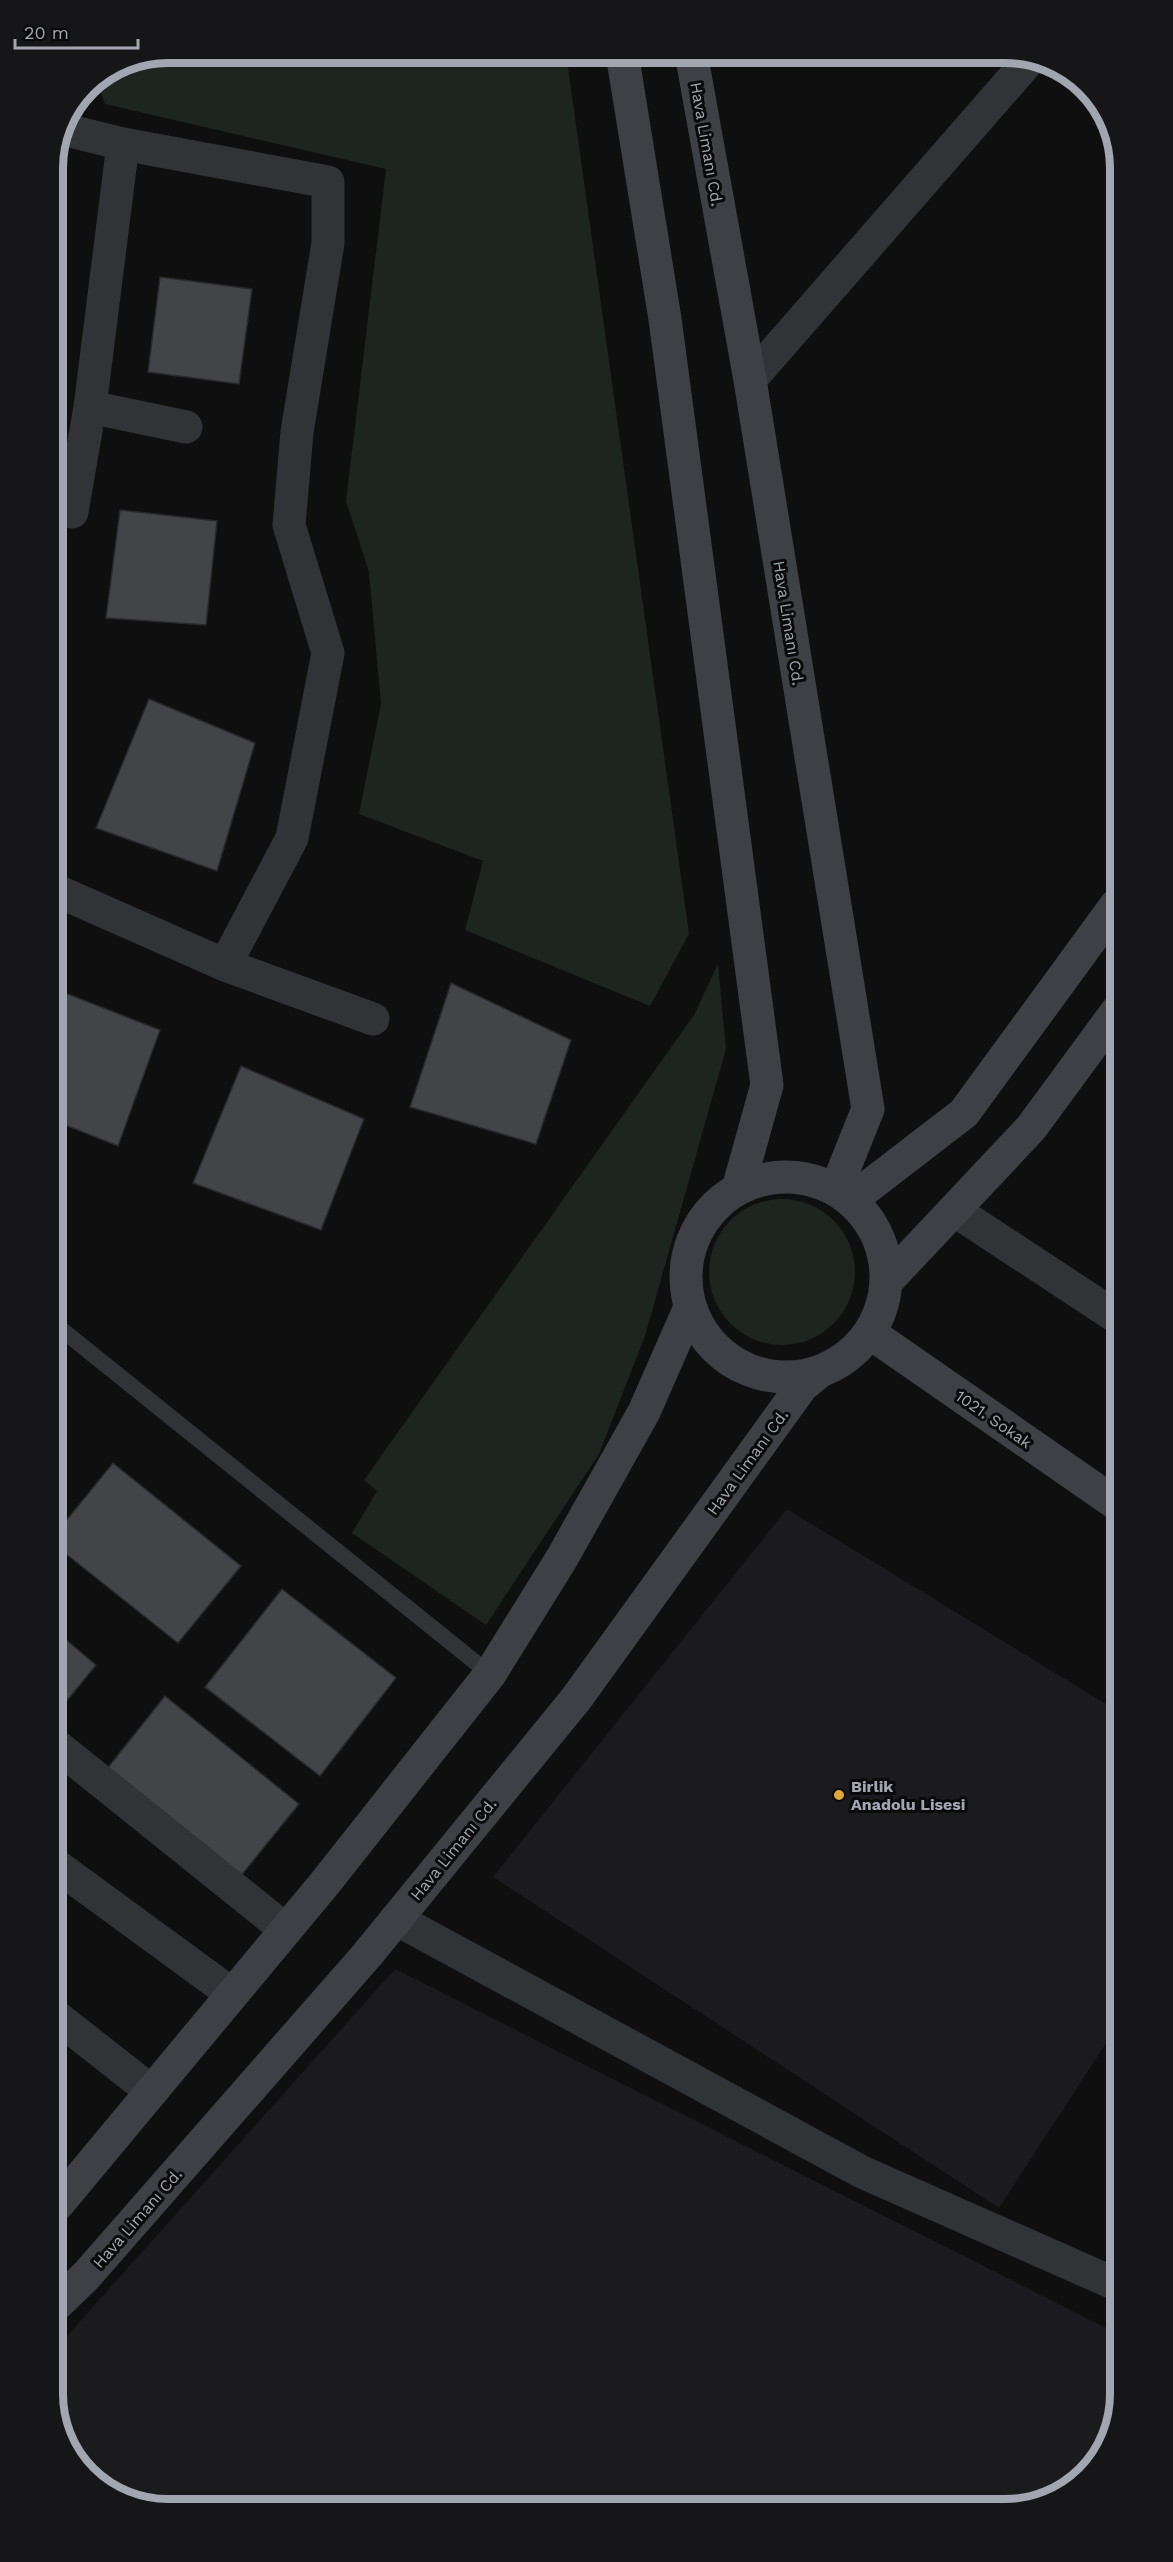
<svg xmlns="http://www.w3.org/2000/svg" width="1173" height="2562" font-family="'Work Sans',sans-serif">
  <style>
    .built { fill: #1b1b1d }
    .green { fill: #1e241f }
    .building { fill: #434448; stroke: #29292c; stroke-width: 1.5 }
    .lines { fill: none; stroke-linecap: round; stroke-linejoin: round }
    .lane { stroke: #323337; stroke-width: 16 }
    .street { stroke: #323337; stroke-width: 33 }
    .secondary { stroke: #3f4045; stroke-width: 33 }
    .poi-dot { fill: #e1a836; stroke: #0a0a0b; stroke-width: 2 }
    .labels { text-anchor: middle; stroke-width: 6; stroke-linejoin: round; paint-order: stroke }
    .street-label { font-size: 16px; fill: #a1a6b0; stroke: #0a0a0b }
    .poi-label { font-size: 16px; font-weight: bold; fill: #a1a6b0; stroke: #0a0a0b; text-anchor: start }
    .rim { fill: none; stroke: #a1a6b0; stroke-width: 8 }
  </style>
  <rect width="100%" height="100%" fill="#0f0f10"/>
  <path class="built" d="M 787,1509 L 1119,1712 L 1119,2023 L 999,2208 L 493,1877 Z
    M 395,1969 L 1120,2335 L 1120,2395 L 1097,2464 L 1043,2503 L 160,2509 L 97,2485 L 59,2432 L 59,2345 Z"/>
  <path class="green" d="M 168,53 L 566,53 L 689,934 L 650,1006 L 465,930 L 483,861 L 359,814 L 381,704 L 369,572 L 346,501 L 386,169 L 105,104 L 96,80 L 124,61 Z
    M 718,964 L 726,1049 L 645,1336 L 599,1454 L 486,1625 L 352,1533 L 377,1491 L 364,1480 L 694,1015 Z
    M709 1272a73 73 0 1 1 146 0a73 73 0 1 1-146 0Z"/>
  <path class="building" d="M 53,203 L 62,205 L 53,270 Z
    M 160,277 L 252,289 L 239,384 L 148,372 Z
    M 120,510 L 217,521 L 206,625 L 106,618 Z
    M 149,699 L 255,743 L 217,871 L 96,828 Z
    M 451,983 L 571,1040 L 536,1144 L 410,1107 Z
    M 55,989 L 160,1030 L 118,1146 L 55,1121 Z
    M 241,1066 L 364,1119 L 321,1230 L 193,1183 Z
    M 113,1463 L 241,1566 L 178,1643 L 56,1546 L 56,1533 Z
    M 282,1589 L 396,1678 L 320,1776 L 205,1687 Z
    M 57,1632 L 96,1665 L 57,1713 Z
    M 165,1696 L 299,1804 L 240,1877 L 106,1770 Z"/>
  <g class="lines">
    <path class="lane" d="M 56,1325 L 490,1674"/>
    <path class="street" d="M 750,380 L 1030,59
      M 90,407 L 186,427
      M 72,512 L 90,407 L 123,144
      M 55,890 L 225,965 L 292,838 L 328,653 L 289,525 L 297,432 L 328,243 L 328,182 L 123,144 L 66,130
      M 225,965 L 373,1019
      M 954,1210 L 1118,1318
      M 57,1746 L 286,1930
      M 57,1866 L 232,1994
      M 396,1919 L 862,2172 L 1120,2286
      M 58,2018 L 151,2091"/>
    <path class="secondary" d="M 622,53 L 665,319 L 767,1085 L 738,1189
      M 691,53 L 750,380 L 868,1109 L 836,1189
      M686 1277a100 100 0 1 1 200 0a100 100 0 1 1-200 0Z
      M 851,1200 L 964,1113 L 1116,905
      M 887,1281 L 1031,1128 L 1117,1011
      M 870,1333 L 1118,1505
      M 58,2204 L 325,1883 L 490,1674 L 562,1558 L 644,1412 L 690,1307
      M 58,2303 L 86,2276 L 367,1955 L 576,1699 L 802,1386 L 819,1372"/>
  </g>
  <circle class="poi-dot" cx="839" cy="1795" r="6"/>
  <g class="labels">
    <g class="street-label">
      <text transform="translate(707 144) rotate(80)" y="6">Hava Limanı Cd.</text>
      <text transform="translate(789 623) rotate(81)" y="6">Hava Limanı Cd.</text>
      <text transform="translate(994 1419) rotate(35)" y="6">1021. Sokak</text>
      <text transform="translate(747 1462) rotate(-54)" y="6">Hava Limanı Cd.</text>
      <text transform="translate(453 1849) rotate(-51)" y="6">Hava Limanı Cd.</text>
      <text transform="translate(137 2218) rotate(-49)" y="6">Hava Limanı Cd.</text>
    </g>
    <g class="poi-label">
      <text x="851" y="1792">Birlik<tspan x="851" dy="18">Anadolu Lisesi</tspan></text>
    </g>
  </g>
  <path d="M0 0H1173V2562H0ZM168 63H1005A105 105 0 0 1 1110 168V2394A105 105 0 0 1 1005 2499H168A105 105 0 0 1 63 2394V168A105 105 0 0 1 168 63Z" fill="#161618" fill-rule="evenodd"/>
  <path class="rim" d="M168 63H1005A105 105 0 0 1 1110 168V2394A105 105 0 0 1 1005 2499H168A105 105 0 0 1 63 2394V168A105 105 0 0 1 168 63Z"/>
  <path d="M15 39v9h123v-9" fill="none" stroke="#a1a6b0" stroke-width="3"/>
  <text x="24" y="39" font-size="18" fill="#a1a6b0" stroke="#0a0a0b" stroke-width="4.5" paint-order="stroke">20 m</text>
</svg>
